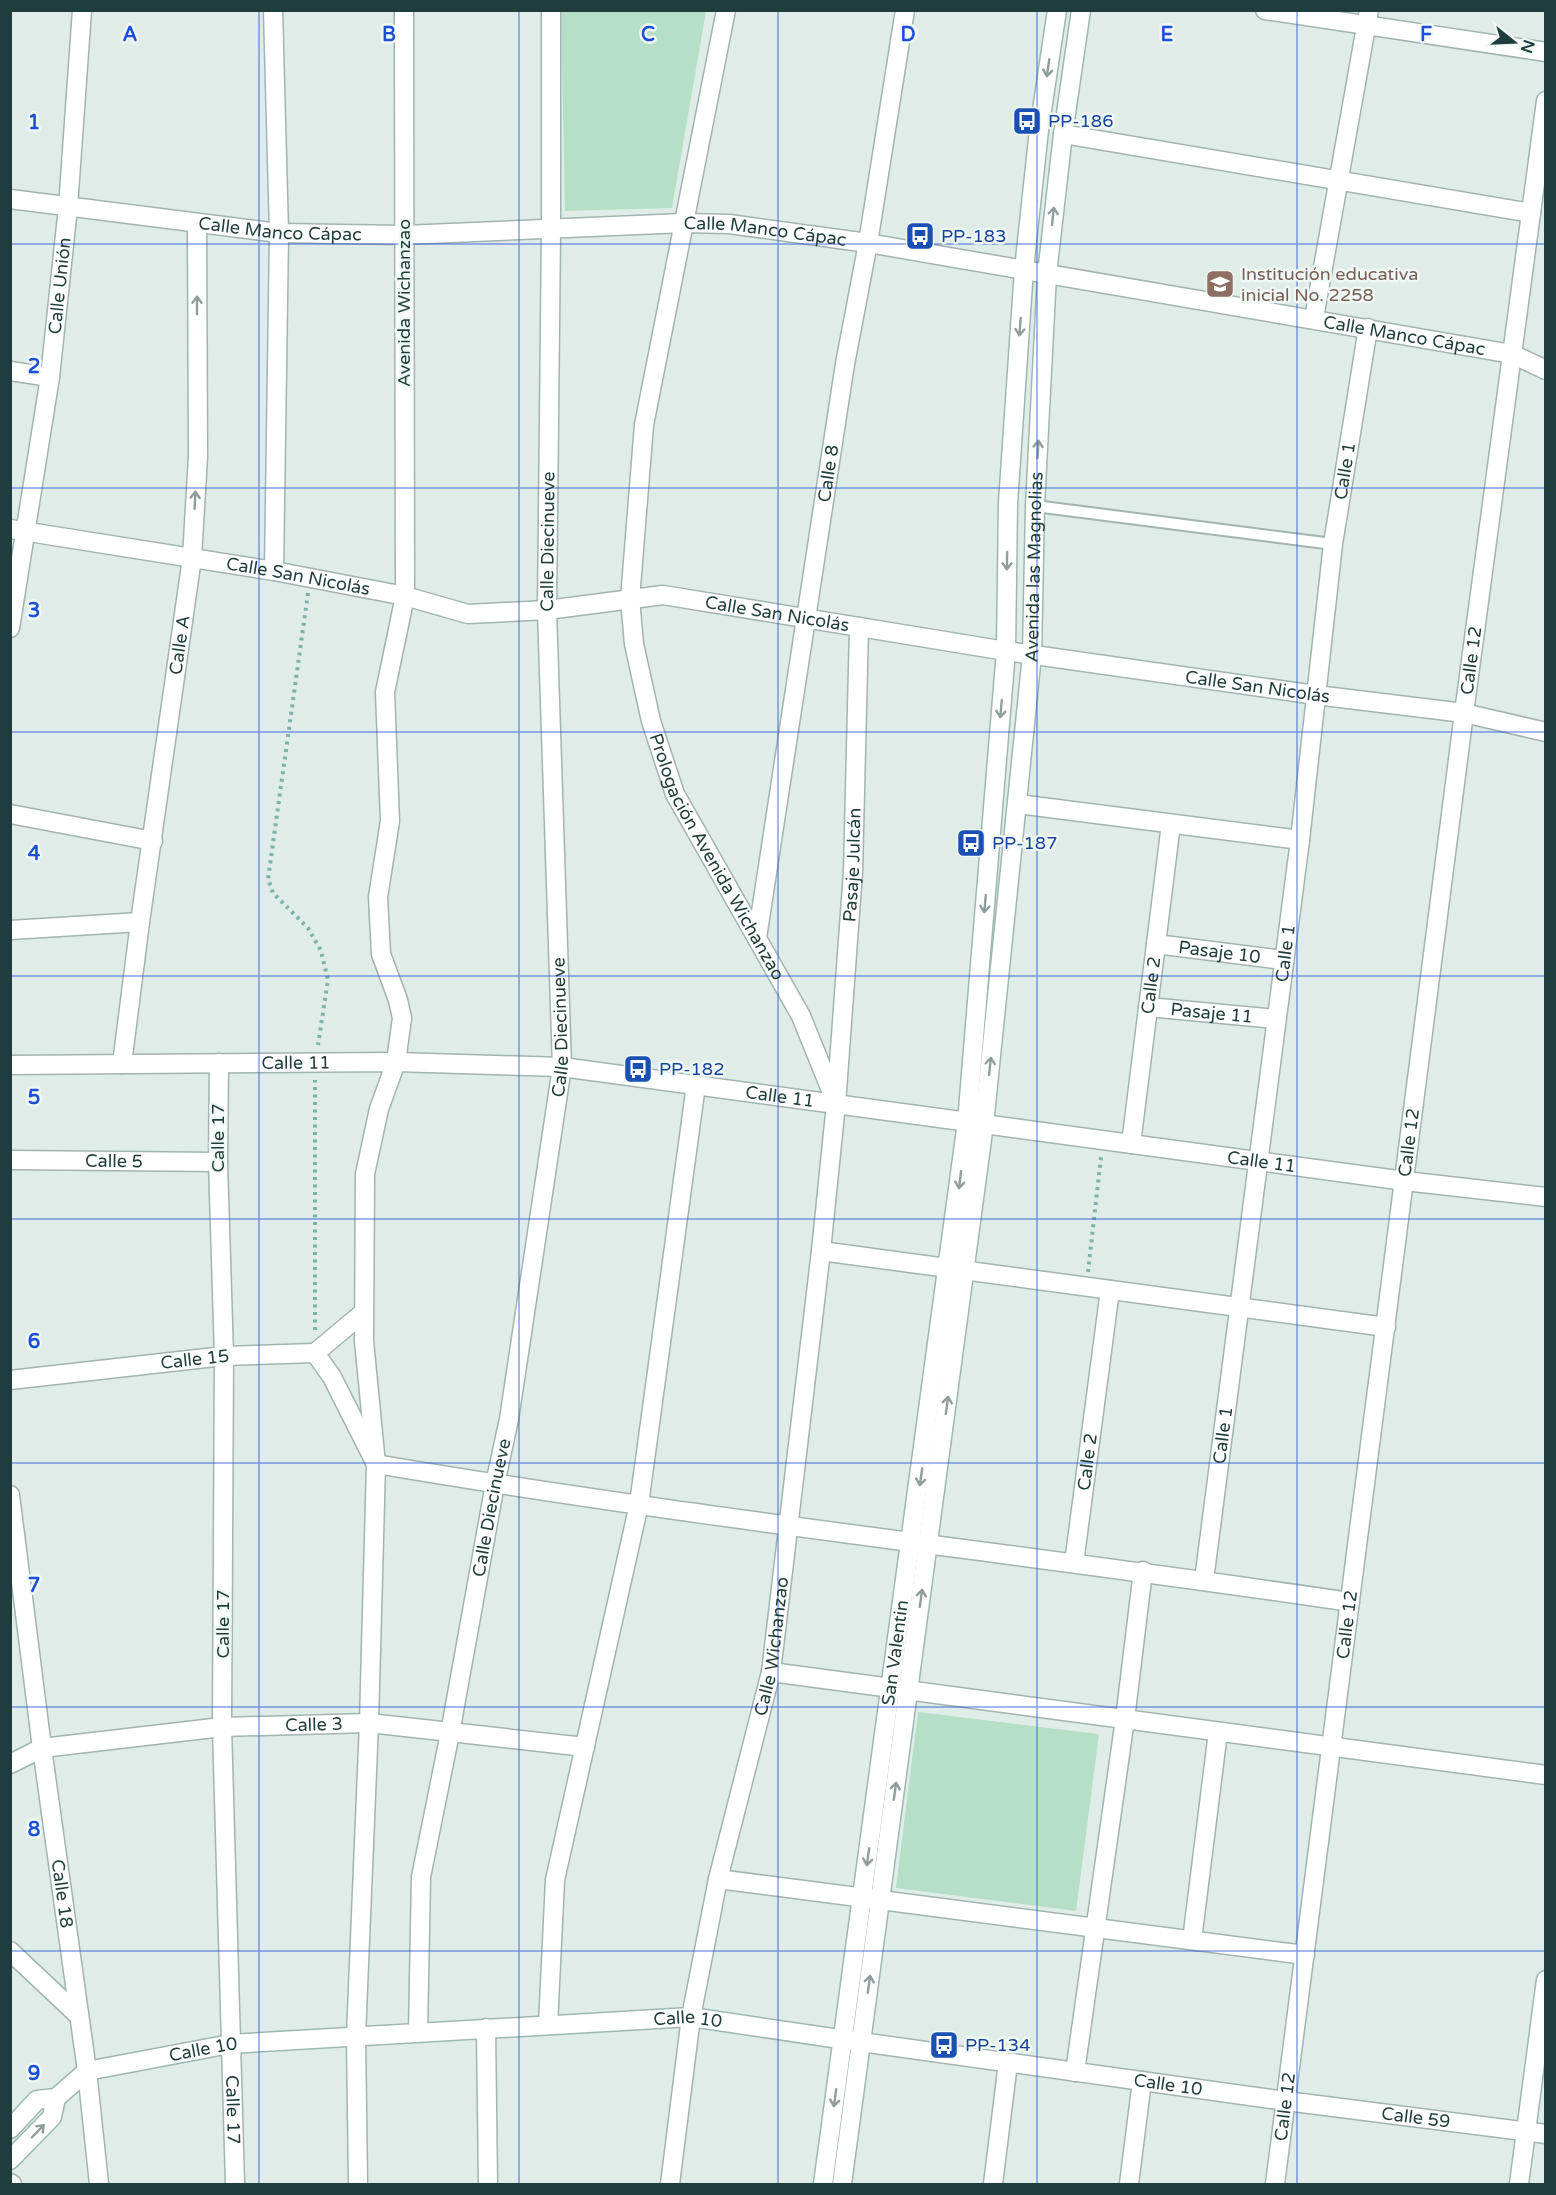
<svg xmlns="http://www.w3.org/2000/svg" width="1556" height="2195" font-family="'Varela Round',sans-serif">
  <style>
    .green { fill: #b6dfc8 }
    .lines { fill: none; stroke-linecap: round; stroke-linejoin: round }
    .lane-casing { stroke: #a2b4b0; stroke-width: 14 }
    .street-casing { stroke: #a2b4b0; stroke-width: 21 }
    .secondary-casing { stroke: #9db8b3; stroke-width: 21 }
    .path { stroke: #7db2aa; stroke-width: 4; stroke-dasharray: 3 4.5; stroke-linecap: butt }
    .lane { stroke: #fff; stroke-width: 10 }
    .street { stroke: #fff; stroke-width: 18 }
    .secondary { stroke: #fff; stroke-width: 18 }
    .oneway { stroke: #8f9e9c }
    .grid { fill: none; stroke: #1d4ed8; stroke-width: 1.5; stroke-opacity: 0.55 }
    .labels { text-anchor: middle; stroke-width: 5; stroke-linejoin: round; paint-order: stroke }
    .transit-label { font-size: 18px; fill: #164399; stroke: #f0f8f5; text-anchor: start }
    .street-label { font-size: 18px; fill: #1f3d3a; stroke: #f0f8f5 }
    .education-label { font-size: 18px; fill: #785e54; stroke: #f0f8f5; text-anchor: start }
    .grid-label { font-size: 20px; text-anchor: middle; font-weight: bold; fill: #1d4ed8; stroke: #f0f8f5; stroke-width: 5; stroke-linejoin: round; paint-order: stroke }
  </style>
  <rect width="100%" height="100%" fill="#dfece8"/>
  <path class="green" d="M 561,11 L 706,11 L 672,208 L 565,211 Z
    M 918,1712 L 1099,1734 L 1076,1911 L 896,1888 Z"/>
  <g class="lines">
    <g class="lane-casing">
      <path id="lane" d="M 1035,506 L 1333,544"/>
    </g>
    <g class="street-casing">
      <g id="street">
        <path d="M 273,10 L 279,233 L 274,571"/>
        <path id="s1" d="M 726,10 L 644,425 L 630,599 L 634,644 L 651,721 L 675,794 L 801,1016 L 835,1100"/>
        <path d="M 1265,10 L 1546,52"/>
        <path d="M 1063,134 L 1531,213"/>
        <path id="s2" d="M 10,199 L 279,233 L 404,235 L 684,223 L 729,224 L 868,243 L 1512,354 L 1546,370"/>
        <path d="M 1314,318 L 1369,10"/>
        <path d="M 10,371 L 50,377"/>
        <path id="s3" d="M 10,529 L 274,571 L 405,596 L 468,614 L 547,610 L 663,595 L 1006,651 L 1316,695 L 1464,713 L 1546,732"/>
        <path id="s4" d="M 10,628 L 50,377 L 68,207 L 82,10"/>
        <path d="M 1018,804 L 1300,840"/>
        <path d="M 10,814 L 153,841"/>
        <path d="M 10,930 L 140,922"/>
        <path id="s5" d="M 757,938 L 845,364 L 868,243 L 905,10"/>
        <path id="s6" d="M 1156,944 L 1283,960"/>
        <path id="s7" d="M 1148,1007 L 1276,1019"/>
        <path id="s8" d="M 219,1063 L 218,1162 L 224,1356 L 222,1727 L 235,2184"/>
        <path id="s9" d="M 122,1064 L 140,922 L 192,558 L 198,456 L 197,223"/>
        <path id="s10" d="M 10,1065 L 396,1062 L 562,1067 L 1405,1181 L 1546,1197"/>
        <path id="s11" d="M 1131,1144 L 1171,824"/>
        <path id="s12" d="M 10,1160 L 218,1162"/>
        <path d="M 821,1251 L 1386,1327"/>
        <path d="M 315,1353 L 332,1377 L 376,1464 C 699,1519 1026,1554 1350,1602"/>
        <path id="s13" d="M 10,1380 L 224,1356 L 315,1353 L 364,1312"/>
        <path id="s14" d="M 10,1495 L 42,1748 L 87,2071 L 99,2184"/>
        <path id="s15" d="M 1074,1563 L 1110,1290"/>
        <path id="s16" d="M 1204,1580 L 1300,840 L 1333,544 L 1368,328"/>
        <path d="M 771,1672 L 1546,1775"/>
        <path id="s17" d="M 10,1764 L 42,1748 L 222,1727 L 369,1723 L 585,1747"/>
        <path d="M 718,1879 L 1305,1955"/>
        <path d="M 1192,1940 L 1218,1732"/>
        <path d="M 10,1951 L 79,2016"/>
        <path d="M 548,2025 L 555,1880 L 639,1504 L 696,1085"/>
        <path d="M 486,2028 L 488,2184"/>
        <path id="s18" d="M 418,2032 L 421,1877 L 450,1733 L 495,1484 L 509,1419 L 562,1067 L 547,610 L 551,229 L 551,10"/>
        <path id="s19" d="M 861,2042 L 1286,2101 L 1546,2134"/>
        <path d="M 1075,2072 L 1125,1719 L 1143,1571"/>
        <path d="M 10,2183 L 12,2184"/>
        <path d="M 358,2184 L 356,2036 L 369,1723 L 376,1464 L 364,1341 L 365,1174 L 379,1109 L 396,1062 L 402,1018 L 398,1000 L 381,954 L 378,897 L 390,821 L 385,692 L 405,596 L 404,10"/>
        <path id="s20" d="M 670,2184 L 691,2017 L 718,1879 L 771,1672 L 821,1251 L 836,1104 L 853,872 L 859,627"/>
        <path d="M 993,2184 L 1008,2063"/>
        <path d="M 1129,2184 L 1142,2081"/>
        <path id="s21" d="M 1275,2184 L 1464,713 L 1546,101"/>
      </g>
    </g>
    <g class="secondary-casing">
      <g id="secondary">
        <path id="s22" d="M 10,2129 L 37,2100 L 56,2098 L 87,2071 L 230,2044 L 691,2017 L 853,2041"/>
        <path d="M 10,2160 L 52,2117 L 56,2098"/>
        <path id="s23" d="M 823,2184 L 967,1122 L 1006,651 L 1008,503 L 1024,269 L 1039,130 L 1057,10"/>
        <path id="s24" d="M 842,2184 L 984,1124 L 1032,655 L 1035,506 L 1047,274 L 1063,134 L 1081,10"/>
        <path d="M 1519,2184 L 1546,1980"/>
      </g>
    </g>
    <path class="path" d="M 308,593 L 268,879 L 273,893 L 308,928 L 321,951 L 328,980 L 318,1045
      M 1088,1272 L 1101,1157
      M 315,1330 L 315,1080"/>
    <use href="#lane" class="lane"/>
    <use href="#street" class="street"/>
    <use href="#secondary" class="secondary"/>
  </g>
  <defs><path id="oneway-shaft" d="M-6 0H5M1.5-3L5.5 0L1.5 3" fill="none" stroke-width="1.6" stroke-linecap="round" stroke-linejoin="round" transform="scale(1.5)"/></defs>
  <g class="oneway">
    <use href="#oneway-shaft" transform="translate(1048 68) rotate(98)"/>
    <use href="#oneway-shaft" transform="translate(1053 216) rotate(-84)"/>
    <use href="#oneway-shaft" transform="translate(197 305) rotate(-90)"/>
    <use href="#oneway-shaft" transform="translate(1020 327) rotate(94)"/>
    <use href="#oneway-shaft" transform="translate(1038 449) rotate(-87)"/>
    <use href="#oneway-shaft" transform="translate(195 500) rotate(-87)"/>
    <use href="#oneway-shaft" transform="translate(1007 561) rotate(91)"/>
    <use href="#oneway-shaft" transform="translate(1001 709) rotate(95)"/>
    <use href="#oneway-shaft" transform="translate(985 904) rotate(95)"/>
    <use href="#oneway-shaft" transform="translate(990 1066) rotate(-84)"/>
    <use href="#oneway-shaft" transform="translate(960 1180) rotate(97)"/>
    <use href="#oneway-shaft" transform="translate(947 1405) rotate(-82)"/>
    <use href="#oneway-shaft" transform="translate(921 1477) rotate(98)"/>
    <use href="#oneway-shaft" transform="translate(921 1598) rotate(-82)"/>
    <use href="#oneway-shaft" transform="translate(895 1791) rotate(-82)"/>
    <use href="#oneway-shaft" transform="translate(868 1857) rotate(98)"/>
    <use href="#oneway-shaft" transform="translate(869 1984) rotate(-82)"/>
    <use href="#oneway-shaft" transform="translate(835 2098) rotate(98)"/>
    <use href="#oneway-shaft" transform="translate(38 2131) rotate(-46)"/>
  </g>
  <path class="grid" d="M 259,10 L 259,2184M 519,10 L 519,2184M 778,10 L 778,2184M 1037,10 L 1037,2184M 1297,10 L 1297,2184M 10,244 L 1546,244M 10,488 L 1546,488M 10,732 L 1546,732M 10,976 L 1546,976M 10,1219 L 1546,1219M 10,1463 L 1546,1463M 10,1707 L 1546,1707M 10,1951 L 1546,1951"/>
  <defs>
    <g id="bus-square" transform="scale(1.5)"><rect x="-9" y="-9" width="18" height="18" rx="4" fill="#1a4fb4" stroke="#f0f8f5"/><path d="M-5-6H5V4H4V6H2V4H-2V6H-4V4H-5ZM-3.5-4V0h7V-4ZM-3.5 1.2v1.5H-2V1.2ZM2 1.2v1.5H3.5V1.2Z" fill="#fff"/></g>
    <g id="school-square" transform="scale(1.5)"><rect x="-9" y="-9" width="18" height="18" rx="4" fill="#8d6e63" stroke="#f0f8f5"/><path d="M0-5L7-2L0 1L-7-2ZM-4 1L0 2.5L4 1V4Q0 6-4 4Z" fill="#fff"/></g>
  </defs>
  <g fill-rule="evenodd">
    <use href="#bus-square" x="1027" y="121"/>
    <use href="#bus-square" x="920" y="236"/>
    <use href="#school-square" x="1220" y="284"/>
    <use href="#bus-square" x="971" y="843"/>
    <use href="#bus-square" x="638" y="1069"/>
    <use href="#bus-square" x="944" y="2045"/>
  </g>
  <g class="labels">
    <g class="transit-label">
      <text x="1048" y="127">PP-186</text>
      <text x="941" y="242">PP-183</text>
      <text x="992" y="849">PP-187</text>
      <text x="659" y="1075">PP-182</text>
      <text x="965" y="2051">PP-134</text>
    </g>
    <g class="street-label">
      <text dy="6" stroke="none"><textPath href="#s2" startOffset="272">Calle Manco Cápac</textPath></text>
      <text dy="6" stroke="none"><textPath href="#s2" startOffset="758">Calle Manco Cápac</textPath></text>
      <text dy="6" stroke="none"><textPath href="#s4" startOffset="346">Calle Unión</textPath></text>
      <text transform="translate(404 303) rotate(-90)" y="6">Avenida Wichanzao</text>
      <text dy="6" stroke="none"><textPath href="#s2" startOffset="1406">Calle Manco Cápac</textPath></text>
      <text dy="6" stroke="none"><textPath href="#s16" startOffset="1118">Calle 1</textPath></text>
      <text dy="6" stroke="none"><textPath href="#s5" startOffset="470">Calle 8</textPath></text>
      <text dy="6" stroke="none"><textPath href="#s18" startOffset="1503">Calle Diecinueve</textPath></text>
      <text dy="6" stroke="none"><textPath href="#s24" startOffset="1629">Avenida las Magnolias</textPath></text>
      <text dy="6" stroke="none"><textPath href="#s3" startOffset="292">Calle San Nicolás</textPath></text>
      <text dy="6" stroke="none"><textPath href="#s3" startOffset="778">Calle San Nicolás</textPath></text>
      <text dy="6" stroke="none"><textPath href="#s9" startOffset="423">Calle A</textPath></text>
      <text dy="6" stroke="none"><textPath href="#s21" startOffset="1536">Calle 12</textPath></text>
      <text dy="6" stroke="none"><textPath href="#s3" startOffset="1264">Calle San Nicolás</textPath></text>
      <text dy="6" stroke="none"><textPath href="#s1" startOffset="873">Prologación Avenida Wichanzao</textPath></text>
      <text dy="6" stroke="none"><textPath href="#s20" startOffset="1334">Pasaje Julcán</textPath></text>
      <text dy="6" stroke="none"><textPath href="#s6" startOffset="64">Pasaje 10</textPath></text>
      <text dy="6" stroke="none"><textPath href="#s16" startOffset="632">Calle 1</textPath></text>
      <text dy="6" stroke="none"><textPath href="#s11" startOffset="160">Calle 2</textPath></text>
      <text dy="6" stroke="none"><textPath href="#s7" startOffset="64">Pasaje 11</textPath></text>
      <text dy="6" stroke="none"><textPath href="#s18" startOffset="1017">Calle Diecinueve</textPath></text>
      <text dy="6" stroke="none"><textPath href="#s10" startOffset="286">Calle 11</textPath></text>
      <text dy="6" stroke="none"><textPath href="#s10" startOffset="772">Calle 11</textPath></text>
      <text transform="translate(218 1138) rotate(-90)" y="6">Calle 17</text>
      <text dy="6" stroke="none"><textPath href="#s21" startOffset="1050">Calle 12</textPath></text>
      <text dy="6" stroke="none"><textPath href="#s12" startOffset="104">Calle 5</textPath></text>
      <text dy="6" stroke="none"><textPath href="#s10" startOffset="1258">Calle 11</textPath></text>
      <text dy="6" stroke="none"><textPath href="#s13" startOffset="186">Calle 15</textPath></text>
      <text dy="6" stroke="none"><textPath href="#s16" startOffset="146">Calle 1</textPath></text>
      <text dy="6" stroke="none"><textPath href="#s15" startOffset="102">Calle 2</textPath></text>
      <text dy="6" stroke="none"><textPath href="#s18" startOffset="531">Calle Diecinueve</textPath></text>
      <text transform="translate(223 1624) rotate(-90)" y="6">Calle 17</text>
      <text dy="6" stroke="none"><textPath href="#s21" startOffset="564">Calle 12</textPath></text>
      <text dy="6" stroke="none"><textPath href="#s20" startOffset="548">Calle Wichanzao</textPath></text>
      <text dy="6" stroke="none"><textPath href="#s23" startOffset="536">San Valentin</textPath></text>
      <text dy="6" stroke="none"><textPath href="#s17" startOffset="309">Calle 3</textPath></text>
      <text dy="6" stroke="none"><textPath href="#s14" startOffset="402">Calle 18</textPath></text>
      <text dy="6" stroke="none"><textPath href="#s22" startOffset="704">Calle 10</textPath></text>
      <text dy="6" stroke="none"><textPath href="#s22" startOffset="218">Calle 10</textPath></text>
      <text dy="6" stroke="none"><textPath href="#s19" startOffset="310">Calle 10</textPath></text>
      <text dy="6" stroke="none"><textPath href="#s21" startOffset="78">Calle 12</textPath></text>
      <text dy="6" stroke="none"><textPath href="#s8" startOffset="1047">Calle 17</textPath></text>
      <text dy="6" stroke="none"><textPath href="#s19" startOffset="560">Calle 59</textPath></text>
    </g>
    <g class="education-label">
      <text x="1241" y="280">Institución educativa<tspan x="1241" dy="21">inicial No. 2258</tspan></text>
    </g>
  </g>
  <g class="grid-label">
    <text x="130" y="41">A</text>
    <text x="389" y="41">B</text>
    <text x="648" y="41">C</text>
    <text x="908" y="41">D</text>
    <text x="1167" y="41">E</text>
    <text x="1426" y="41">F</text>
    <text x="34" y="129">1</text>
    <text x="34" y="373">2</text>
    <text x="34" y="617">3</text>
    <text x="34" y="860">4</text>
    <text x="34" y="1104">5</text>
    <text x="34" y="1348">6</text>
    <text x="34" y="1592">7</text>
    <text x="34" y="1836">8</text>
    <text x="34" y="2080">9</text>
  </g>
  <rect width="1556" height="2195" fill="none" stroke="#1f3d3a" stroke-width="24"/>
  <g transform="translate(1514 42) rotate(108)" stroke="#f0f8f5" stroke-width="4.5" paint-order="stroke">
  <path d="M0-4.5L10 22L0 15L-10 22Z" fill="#1f3d3a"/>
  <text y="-9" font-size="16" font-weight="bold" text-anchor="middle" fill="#1f3d3a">N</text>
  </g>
</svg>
